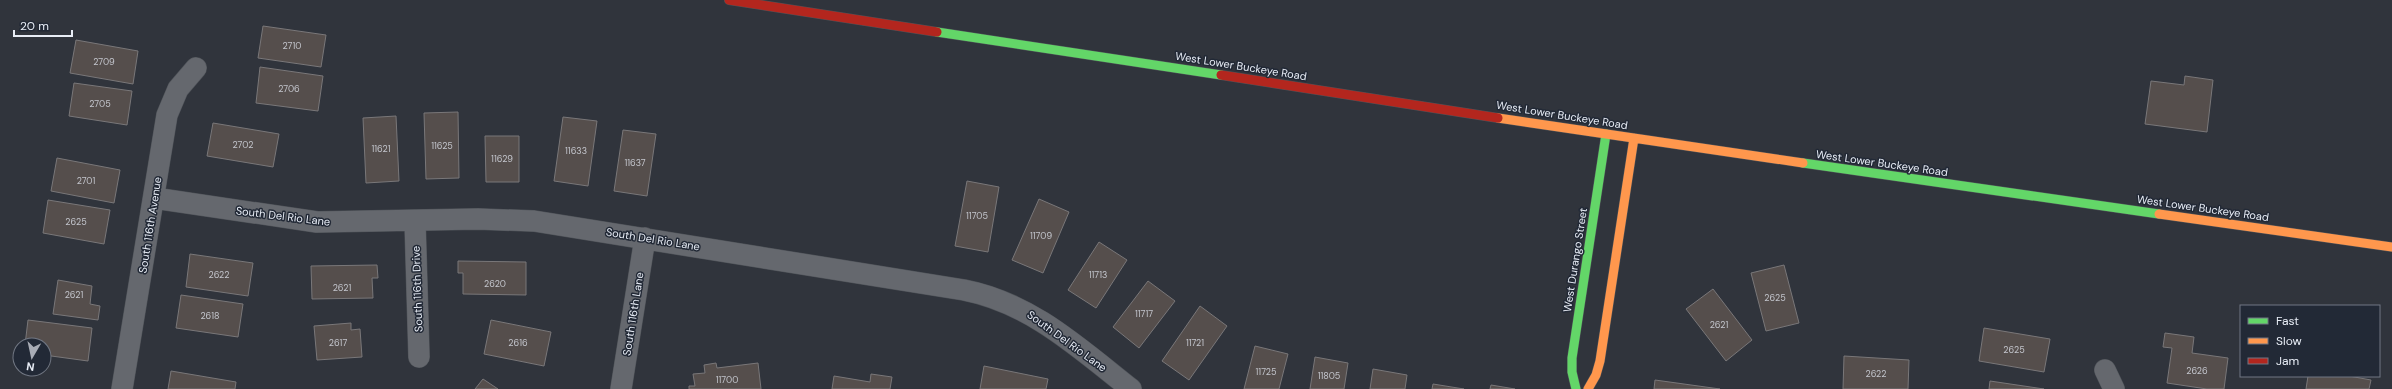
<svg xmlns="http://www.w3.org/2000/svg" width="2392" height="389" font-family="'DM Sans',sans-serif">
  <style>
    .building { fill: #554e4c; stroke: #797779 }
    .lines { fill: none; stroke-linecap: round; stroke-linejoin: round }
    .street-casing { stroke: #4f5359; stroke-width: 22 }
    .fast-casing { stroke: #4f5359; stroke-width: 10 }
    .slow-casing { stroke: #4f5359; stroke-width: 10 }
    .jam-casing { stroke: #4f5359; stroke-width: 10 }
    .street { stroke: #65686e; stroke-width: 21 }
    .fast { stroke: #63d668; stroke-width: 9 }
    .slow { stroke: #ff974d; stroke-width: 9 }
    .jam { stroke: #b3261e; stroke-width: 9 }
    .labels { text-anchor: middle; stroke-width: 3; stroke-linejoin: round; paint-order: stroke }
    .number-label { font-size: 9px; fill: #c3c5cc }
    .street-label { font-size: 11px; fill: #e8edf6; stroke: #222936 }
  </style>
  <rect width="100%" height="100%" fill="#30343c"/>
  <path class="building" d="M 263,26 L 326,35 L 321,67 L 258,58 Z
    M 76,40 L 138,51 L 133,84 L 70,73 Z
    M 260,67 L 323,76 L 318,111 L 256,103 Z
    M 2185,76 L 2213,80 L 2207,132 L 2145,124 L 2151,81 L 2184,85 Z
    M 74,83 L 132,91 L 127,125 L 69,116 Z
    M 458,112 L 459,178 L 426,179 L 424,113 Z
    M 396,116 L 399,181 L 366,183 L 363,118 Z
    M 563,117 L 597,121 L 588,186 L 554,181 Z
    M 213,123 L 279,134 L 273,167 L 207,156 Z
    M 623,130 L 656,134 L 647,196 L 614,191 Z
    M 485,136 L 519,136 L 519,182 L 486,182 Z
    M 57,158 L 120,170 L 114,203 L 51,191 Z
    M 967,181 L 999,187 L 988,252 L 955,246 Z
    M 1039,199 L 1069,212 L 1043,273 L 1012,260 Z
    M 48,200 L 110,210 L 104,244 L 43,233 Z
    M 1099,242 L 1127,260 L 1096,308 L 1068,290 Z
    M 190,254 L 253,263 L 248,296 L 186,287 Z
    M 458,261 L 526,262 L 526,295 L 463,294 L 463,273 L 458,273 Z
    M 377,265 L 378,278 L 372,278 L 373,298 L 312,299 L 311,266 Z
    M 1784,265 L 1799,323 L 1766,331 L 1751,273 Z
    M 58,280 L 92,286 L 90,304 L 100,306 L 98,320 L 53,314 Z
    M 1148,281 L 1175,301 L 1139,348 L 1113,327 Z
    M 1713,289 L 1752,340 L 1726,361 L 1686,309 Z
    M 181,295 L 243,304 L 238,337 L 176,328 Z
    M 1200,306 L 1227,326 L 1189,380 L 1162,361 Z
    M 28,320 L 92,328 L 88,361 L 44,355 L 44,345 L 25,345 Z
    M 491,320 L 551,332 L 544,366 L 484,354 Z
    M 351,323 L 351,330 L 360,329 L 362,357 L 317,360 L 314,326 Z
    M 1984,328 L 2050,339 L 2044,372 L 1979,361 Z
    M 2165,333 L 2194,337 L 2192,353 L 2228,358 L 2224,389 L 2207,389 L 2167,383 L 2172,348 L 2163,347 Z
    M 1255,346 L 1288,354 L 1279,389 L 1244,389 Z
    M 1844,356 L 1909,360 L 1908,389 L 1843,389 Z
    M 1315,357 L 1348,363 L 1344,389 L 1310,389 Z
    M 716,363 L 717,368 L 758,363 L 761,389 L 689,389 L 689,386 L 695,386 L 693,374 L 705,373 L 704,365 Z
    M 984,366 L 1048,379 L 1046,389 L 980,389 Z
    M 1373,369 L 1407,375 L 1405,389 L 1370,389 Z
    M 171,371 L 236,382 L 235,389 L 168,389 Z
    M 871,374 L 892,377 L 890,389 L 832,389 L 834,376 L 870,382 Z
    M 2308,376 L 2349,376 L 2371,380 L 2369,389 L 2306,389 Z
    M 483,379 L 498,389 L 475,389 Z
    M 1655,380 L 1720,389 L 1654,389 Z
    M 1990,381 L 2044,389 L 1989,389 Z
    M 1433,384 L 1464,389 L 1432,389 Z
    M 1491,385 L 1515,389 L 1490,389 Z"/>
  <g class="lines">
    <g class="street-casing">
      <path id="street" d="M 154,198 L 317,222 L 478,219 L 534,221 L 964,290 C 1031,303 1079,348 1131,389
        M 415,221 L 419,357
        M 2105,370 L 2114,389
        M 122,389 L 167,115 L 178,89 L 196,68
        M 621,389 L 645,238"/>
    </g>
    <g class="fast-casing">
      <path id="fast" d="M 937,32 L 1221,75
        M 1803,163 L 2159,214
        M 1576,389 L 1572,372 L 1572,358 L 1606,134"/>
    </g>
    <g class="slow-casing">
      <path id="slow" d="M 1498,118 L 1803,163
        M 2159,214 L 2392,247
        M 1588,389 L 1596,375 L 1600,361 L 1634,138"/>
    </g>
    <g class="jam-casing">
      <path id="jam" d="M 729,0 L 937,32
        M 1221,75 L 1498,118"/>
    </g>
    <use href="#street" class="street"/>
    <use href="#fast" class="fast"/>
    <use href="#slow" class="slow"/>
    <use href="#jam" class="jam"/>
  </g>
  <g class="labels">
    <g class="number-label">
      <text x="292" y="49">2710</text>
      <text x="104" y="65">2709</text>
      <text x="289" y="92">2706</text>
      <text x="100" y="107">2705</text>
      <text x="243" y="148">2702</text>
      <text x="442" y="149">11625</text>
      <text x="381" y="152">11621</text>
      <text x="576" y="154">11633</text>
      <text x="502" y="162">11629</text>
      <text x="635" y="166">11637</text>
      <text x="86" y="184">2701</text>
      <text x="977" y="219">11705</text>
      <text x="76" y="225">2625</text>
      <text x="1041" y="239">11709</text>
      <text x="219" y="278">2622</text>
      <text x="1098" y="278">11713</text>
      <text x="495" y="287">2620</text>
      <text x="342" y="291">2621</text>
      <text x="74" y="298">2621</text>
      <text x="1775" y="301">2625</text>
      <text x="1144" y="317">11717</text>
      <text x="210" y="319">2618</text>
      <text x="1719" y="328">2621</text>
      <text x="338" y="346">2617</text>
      <text x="518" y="346">2616</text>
      <text x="1195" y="346">11721</text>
      <text x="2014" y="353">2625</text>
      <text x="2197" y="374">2626</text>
      <text x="1266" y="375">11725</text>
      <text x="1876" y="377">2622</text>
      <text x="1329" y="379">11805</text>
      <text x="727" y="383">11700</text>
    </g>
    <g class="street-label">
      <text transform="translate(1241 66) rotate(9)" y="4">West Lower Buckeye Road</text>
      <text transform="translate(1562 115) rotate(9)" y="4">West Lower Buckeye Road</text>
      <text transform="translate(1882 163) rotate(8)" y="4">West Lower Buckeye Road</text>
      <text transform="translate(2203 208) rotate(8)" y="4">West Lower Buckeye Road</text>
      <text transform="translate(283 216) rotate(7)" y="4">South Del Rio Lane</text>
      <text transform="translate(150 225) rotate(-81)" y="4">South 116th Avenue</text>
      <text transform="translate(653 239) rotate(9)" y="4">South Del Rio Lane</text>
      <text transform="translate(1575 260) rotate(-81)" y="4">West Durango Street</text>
      <text transform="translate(417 289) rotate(-92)" y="4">South 116th Drive</text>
      <text transform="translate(633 314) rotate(-81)" y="4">South 116th Lane</text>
      <text transform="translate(1067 341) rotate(36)" y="4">South Del Rio Lane</text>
    </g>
  </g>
  <rect x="2240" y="305" width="140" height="72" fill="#222936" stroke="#717783"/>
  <rect x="2248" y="318" width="20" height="6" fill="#63d668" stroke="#717783"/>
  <text x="2276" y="325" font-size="12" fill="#e8edf6">Fast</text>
  <rect x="2248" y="338" width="20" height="6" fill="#ff974d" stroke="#717783"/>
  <text x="2276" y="345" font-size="12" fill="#e8edf6">Slow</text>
  <rect x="2248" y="358" width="20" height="6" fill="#b3261e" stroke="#717783"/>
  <text x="2276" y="365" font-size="12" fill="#e8edf6">Jam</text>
  <g transform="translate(32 357) rotate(189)"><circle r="19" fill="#222936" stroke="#717783"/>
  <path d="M0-3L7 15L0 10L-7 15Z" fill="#a8acb5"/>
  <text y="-6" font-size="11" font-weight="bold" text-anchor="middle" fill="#e8edf6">N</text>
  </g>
  <path d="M14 30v6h58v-6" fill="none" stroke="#e8edf6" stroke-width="2"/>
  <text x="20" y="30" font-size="12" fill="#e8edf6" stroke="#222936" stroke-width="3" paint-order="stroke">20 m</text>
</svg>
